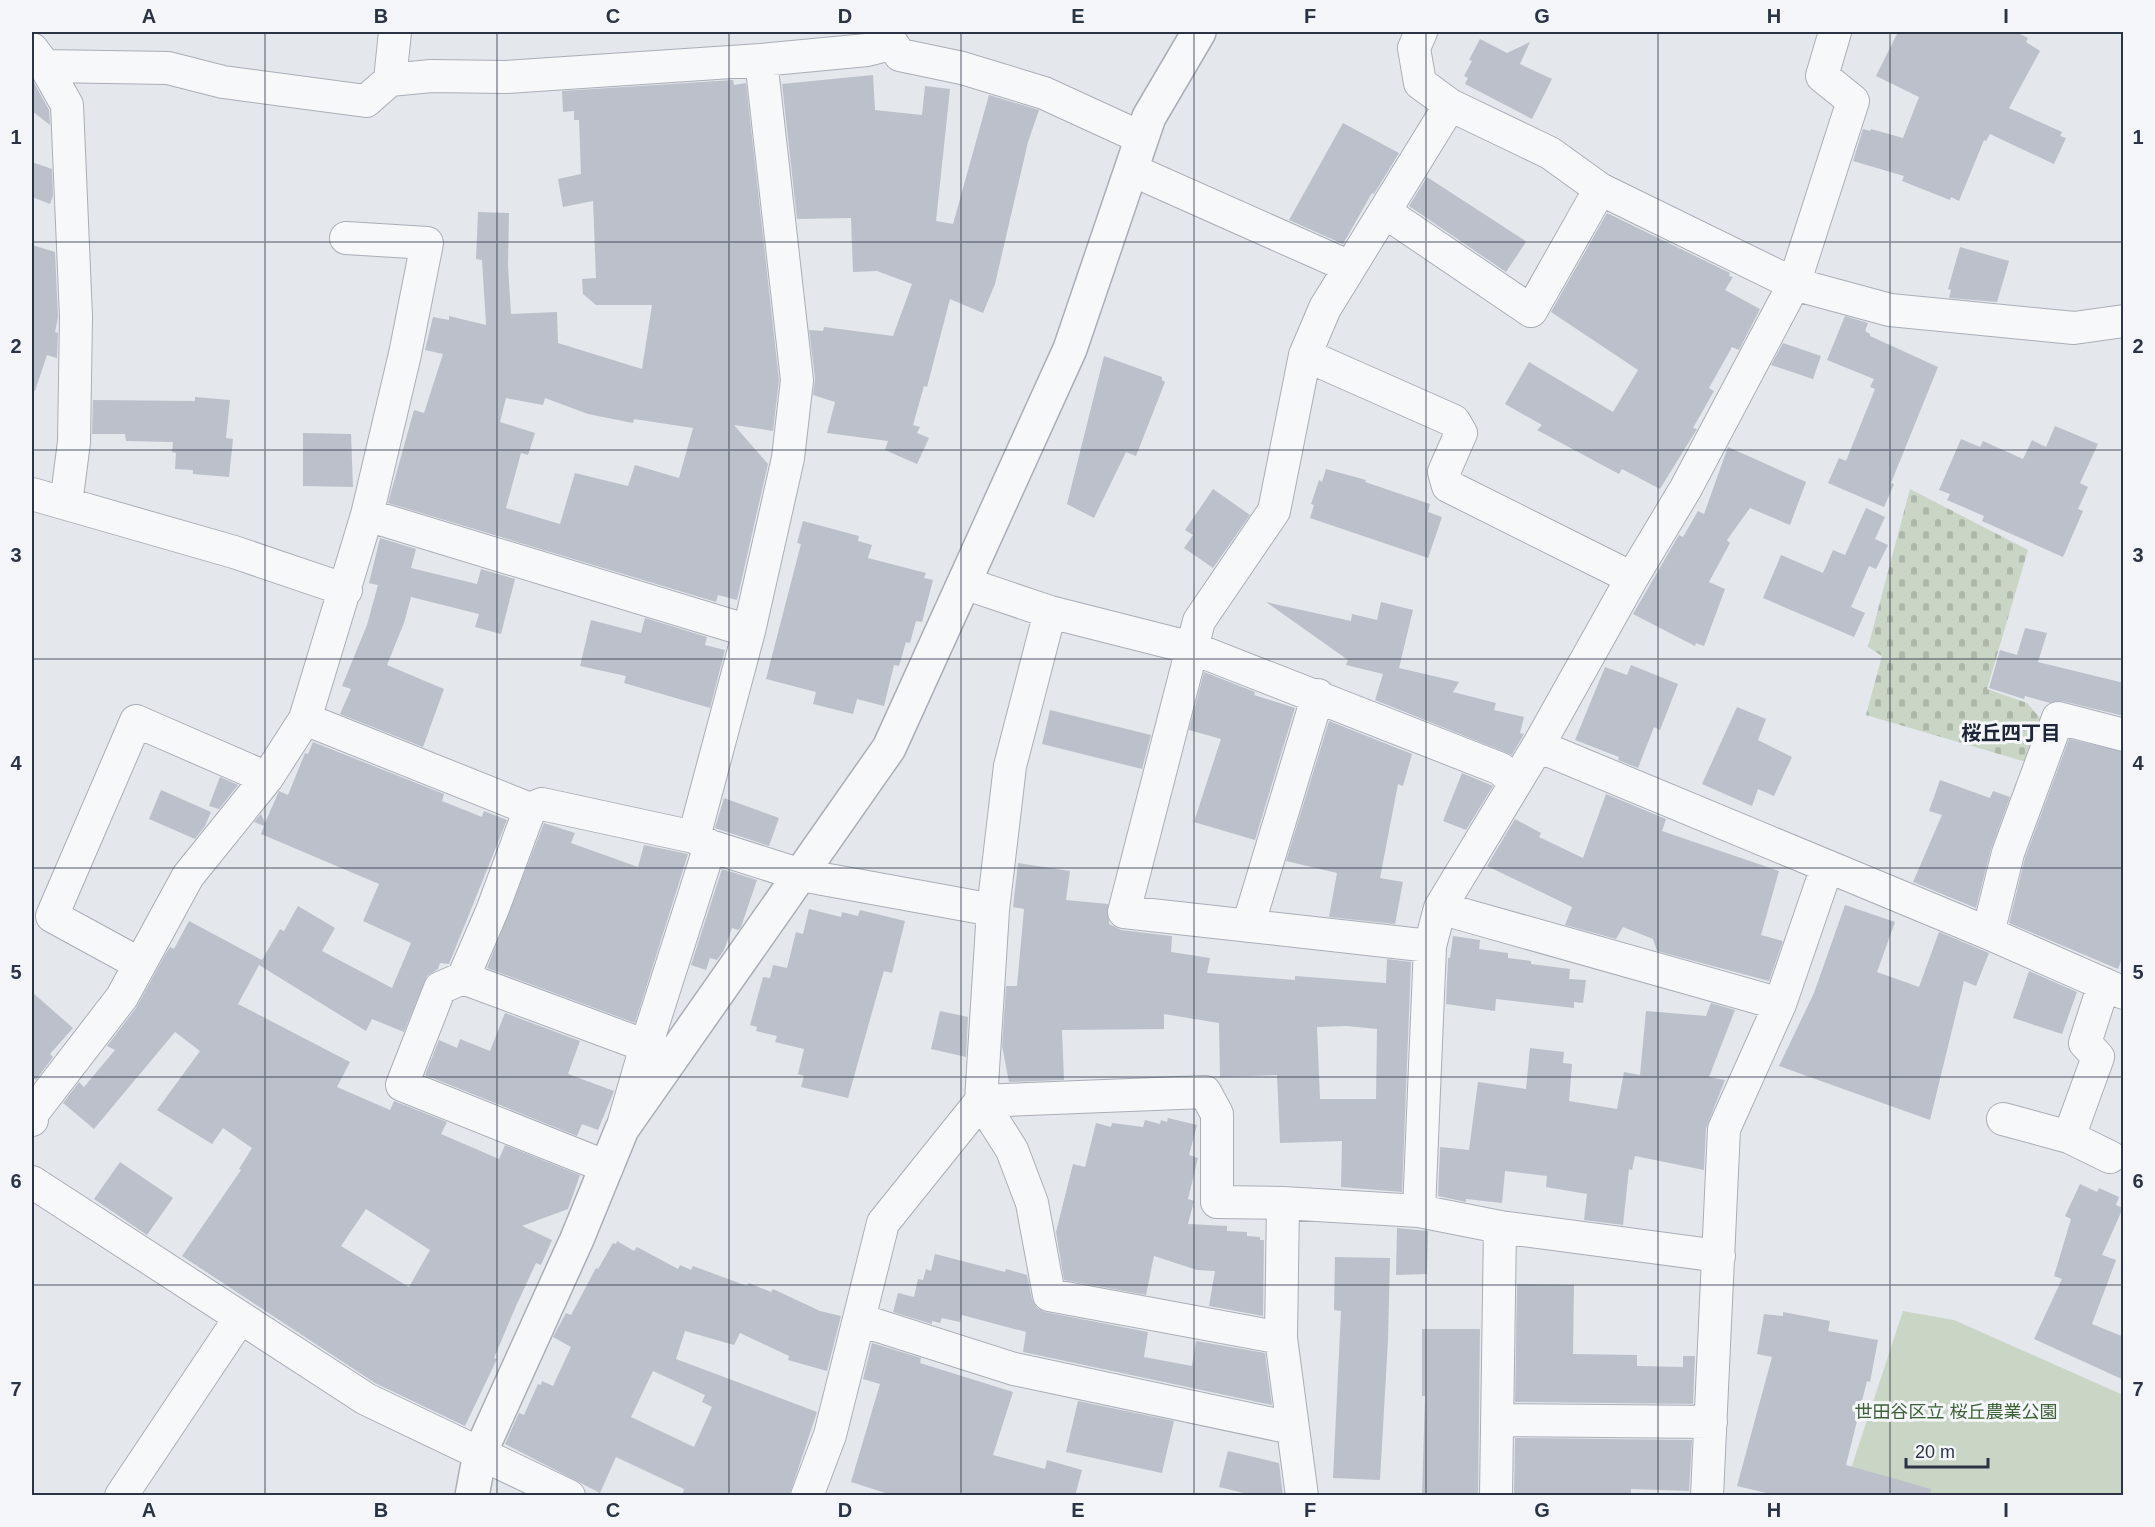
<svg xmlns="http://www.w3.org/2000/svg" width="2155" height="1527" font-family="Helvetica,'Noto Sans JP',sans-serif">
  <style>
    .green { fill: #c9d6c5 }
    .cemetery { fill: url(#cemetery-stones) }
    .building { fill: #bbc0ca; fill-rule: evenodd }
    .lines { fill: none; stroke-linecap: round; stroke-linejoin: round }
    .minor-casing { stroke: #a9aeb7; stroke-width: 34 }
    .tertiary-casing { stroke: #a9aeb7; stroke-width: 36 }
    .minor { stroke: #f7f8fa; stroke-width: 32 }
    .tertiary { stroke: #f7f8fa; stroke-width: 33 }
    .grid { fill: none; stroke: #2b3445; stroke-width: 1.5; stroke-opacity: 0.55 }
    .labels { text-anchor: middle; stroke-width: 6; stroke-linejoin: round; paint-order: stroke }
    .park-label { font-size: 18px; fill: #3f6138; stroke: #f4f6f9 }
    .neighbourhood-label { font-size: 20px; font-weight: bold; fill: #1d2536; stroke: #f4f6f9 }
    .neatline { fill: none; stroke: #2b3445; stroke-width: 2 }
    .grid-label { font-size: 20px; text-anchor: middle; font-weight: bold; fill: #2b3445 }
  </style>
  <defs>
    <pattern id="cemetery-stones" width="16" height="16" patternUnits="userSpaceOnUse" patternTransform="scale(1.5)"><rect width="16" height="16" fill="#c9d6c5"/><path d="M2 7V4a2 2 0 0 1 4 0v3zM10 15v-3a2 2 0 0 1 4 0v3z" fill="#adb8ab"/></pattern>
  </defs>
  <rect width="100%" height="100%" fill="#e4e7ec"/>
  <path class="green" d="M 1903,1311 L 1954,1320 L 2123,1395 L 2123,1495 L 1842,1496 Z"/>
  <path class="cemetery" d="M 1910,489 L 2028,550 L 1987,689 L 2027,703 L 2046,725 L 2033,764 L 1866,715 L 1882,656 L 1868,647 Z"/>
  <path class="building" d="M 1898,32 L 2016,32 L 2028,38 L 2026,42 L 2040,51 L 2009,108 L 2062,132 L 2060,136 L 2066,138 L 2054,164 L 1990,134 L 1986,141 L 1984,140 L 1959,201 L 1951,197 L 1950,200 L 1902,181 L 1904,176 L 1853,161 L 1863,129 L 1870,131 L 1871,129 L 1903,138 L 1919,97 L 1876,76 Z
    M 1480,39 L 1507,53 L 1530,42 L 1520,64 L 1552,79 L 1532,119 L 1465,84 L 1468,78 L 1464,76 L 1472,61 L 1469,60 Z
    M 873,75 L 875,110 L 922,115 L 925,86 L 950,89 L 936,221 L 953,224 L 989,95 L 1039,110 L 1028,142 L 995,284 L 983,313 L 950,299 L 927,387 L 924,386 L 913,425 L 920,427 L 917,433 L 929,438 L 917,464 L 885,450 L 888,441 L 827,433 L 835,402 L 813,395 L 815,378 L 809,330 L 823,331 L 824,327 L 893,336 L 912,284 L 877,271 L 853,272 L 851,218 L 797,219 L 782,84 Z
    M 32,79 L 49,110 L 50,125 L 32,111 Z
    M 733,80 L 734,85 L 746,83 L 779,380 L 773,431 L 734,425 L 768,464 L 737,600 L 718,595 L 716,602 L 388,503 L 414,410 L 424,413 L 443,354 L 425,350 L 433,317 L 449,320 L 449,316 L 486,325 L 482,260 L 476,259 L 478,212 L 509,213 L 508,265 L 511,314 L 557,312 L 558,343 L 642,369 L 652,305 L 596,305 L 583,294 L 582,279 L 596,278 L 593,201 L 563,207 L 558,179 L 581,174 L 579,120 L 574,120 L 574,111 L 563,112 L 562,91 ZM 506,398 L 543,405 L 545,398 L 588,414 L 633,423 L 634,419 L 693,428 L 679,478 L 635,465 L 628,486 L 575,473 L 560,524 L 506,508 L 521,453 L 528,455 L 535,433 L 500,422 Z
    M 1343,123 L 1399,153 L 1374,194 L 1372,193 L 1343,244 L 1289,220 Z
    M 32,162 L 52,169 L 53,196 L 50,204 L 32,197 Z
    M 1427,177 L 1524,240 L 1526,242 L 1506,272 L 1409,206 Z
    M 1607,213 L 1730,273 L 1729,276 L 1733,277 L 1725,290 L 1760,309 L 1739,350 L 1732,347 L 1709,388 L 1714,391 L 1693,428 L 1697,429 L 1660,489 L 1622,469 L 1619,474 L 1537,430 L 1542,425 L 1505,404 L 1529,362 L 1613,412 L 1638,370 L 1551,312 Z
    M 32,245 L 55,252 L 58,317 L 55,332 L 58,333 L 57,358 L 47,355 L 35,391 L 32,390 Z
    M 1960,247 L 2009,261 L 1997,302 L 1949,298 L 1951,290 L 1948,289 Z
    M 1845,316 L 1868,323 L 1865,331 L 1870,334 L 1870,336 L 1938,367 L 1891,483 L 1894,484 L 1884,507 L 1828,483 L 1839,458 L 1846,461 L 1875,389 L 1870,387 L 1874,379 L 1827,360 Z
    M 1783,343 L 1821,356 L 1813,379 L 1771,365 Z
    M 1104,356 L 1162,377 L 1162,380 L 1165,382 L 1136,456 L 1126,452 L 1094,518 L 1067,504 Z
    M 195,397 L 230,400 L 226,438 L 233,439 L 229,477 L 193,474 L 193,470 L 175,469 L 176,453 L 172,452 L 173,442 L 126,441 L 125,434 L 92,434 L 93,400 L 195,401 Z
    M 2055,426 L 2098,444 L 2080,483 L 2088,487 L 2078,509 L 2083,511 L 2063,557 L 1982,521 L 1984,516 L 1947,500 L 1950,494 L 1939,490 L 1961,439 L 1980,447 L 1983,441 L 2023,459 L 2032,440 L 2046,447 Z
    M 303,433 L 351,434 L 353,487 L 303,486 Z
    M 1728,447 L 1806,482 L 1790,525 L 1750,508 L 1727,540 L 1730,543 L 1709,582 L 1725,589 L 1704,646 L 1696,643 L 1695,646 L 1633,614 L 1679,535 L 1683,537 L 1698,511 L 1704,514 Z
    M 1326,469 L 1366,480 L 1365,482 L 1371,484 L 1430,504 L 1428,512 L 1442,517 L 1428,558 L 1310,518 L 1314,505 L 1311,504 L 1319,480 L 1322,482 Z
    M 1213,489 L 1250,515 L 1213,568 L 1184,548 L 1193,535 L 1185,530 Z
    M 1866,508 L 1885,517 L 1875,539 L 1888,545 L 1876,569 L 1869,566 L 1851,607 L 1865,613 L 1854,637 L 1763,598 L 1781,555 L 1823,573 L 1833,550 L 1845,555 Z
    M 803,521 L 859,536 L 858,541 L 872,545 L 868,558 L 926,573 L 924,578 L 933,580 L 922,622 L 916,621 L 910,643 L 906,642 L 899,666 L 894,665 L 884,706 L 857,699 L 853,714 L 813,704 L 816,692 L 766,679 L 801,544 L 797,543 Z
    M 380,538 L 416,549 L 411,568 L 477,584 L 481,569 L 515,579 L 501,634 L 475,627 L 479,614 L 411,597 L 404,623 L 387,665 L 444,689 L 423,747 L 340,714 L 351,689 L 342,686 L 367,625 L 378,585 L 369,583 Z
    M 1266,602 L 1351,621 L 1352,614 L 1377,620 L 1381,602 L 1413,610 L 1399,668 L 1459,682 L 1453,692 L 1496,703 L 1494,710 L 1524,717 L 1520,733 L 1524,734 L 1512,755 L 1375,700 L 1383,674 L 1346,665 L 1348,660 Z
    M 645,618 L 707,637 L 705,645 L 725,650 L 710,708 L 624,683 L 626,676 L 580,666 L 591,620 L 641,633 Z
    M 2025,628 L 2047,633 L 2038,662 L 2124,683 L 2124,716 L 2062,701 L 2050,703 L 2025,696 L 2024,699 L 1989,688 L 2000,650 L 2017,655 Z
    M 1631,665 L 1678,684 L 1660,730 L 1654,727 L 1638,768 L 1618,760 L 1619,757 L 1575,740 L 1605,667 L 1627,675 Z
    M 1204,672 L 1255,692 L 1254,695 L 1295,708 L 1255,840 L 1194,822 L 1221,739 L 1189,730 Z
    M 1737,707 L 1766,719 L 1758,740 L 1792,757 L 1774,796 L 1758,789 L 1752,806 L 1702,784 Z
    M 1050,710 L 1151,735 L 1142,769 L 1042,744 Z
    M 1329,721 L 1412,754 L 1403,786 L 1398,784 L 1380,878 L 1403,882 L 1395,924 L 1329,917 L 1337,873 L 1286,861 Z
    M 2069,739 L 2124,752 L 2124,953 L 2118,969 L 2009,923 L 2025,858 Z
    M 313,742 L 444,794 L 442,801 L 482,817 L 484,811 L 507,820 L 449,964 L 440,963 L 438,969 L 427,976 L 404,1032 L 372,1019 L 366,1031 L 259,965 L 238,1004 L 350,1062 L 337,1087 L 390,1110 L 394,1101 L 447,1122 L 441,1134 L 499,1159 L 505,1145 L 580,1175 L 568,1209 L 522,1226 L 552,1240 L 541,1265 L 536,1263 L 516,1306 L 494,1358 L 497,1359 L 465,1426 L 375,1383 L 182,1256 L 241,1170 L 239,1169 L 252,1148 L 223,1128 L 212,1144 L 157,1110 L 200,1051 L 175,1032 L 94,1129 L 63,1103 L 79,1082 L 84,1087 L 115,1050 L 107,1046 L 136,1008 L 165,955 L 170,947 L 174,949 L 189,921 L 262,960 L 280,929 L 284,931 L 298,906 L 335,928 L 322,951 L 392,988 L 411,943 L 363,921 L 379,884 L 261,834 L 264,826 L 254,822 L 261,814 L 265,823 L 279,791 L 288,795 L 305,753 L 308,754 ZM 366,1209 L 430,1250 L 409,1287 L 341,1246 Z
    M 1462,773 L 1493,786 L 1466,830 L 1443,821 Z
    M 220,777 L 238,785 L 219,809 L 209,806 Z
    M 1940,780 L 1990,798 L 1993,791 L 2010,797 L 1991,849 L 1976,908 L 1913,882 L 1942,815 L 1929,811 Z
    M 161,790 L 211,812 L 205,826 L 195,839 L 149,819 Z
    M 1606,794 L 1666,819 L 1662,831 L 1779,871 L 1761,935 L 1783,941 L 1769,981 L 1657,951 L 1653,939 L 1623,927 L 1616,939 L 1565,925 L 1572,907 L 1487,866 L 1515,819 L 1541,833 L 1539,837 L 1583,858 Z
    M 724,798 L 779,818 L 769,846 L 715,828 Z
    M 544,823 L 575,833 L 571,843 L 638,867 L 644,845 L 688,854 L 635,1023 L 487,968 Z
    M 1018,863 L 1070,871 L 1066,900 L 1108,904 L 1109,924 L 1121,930 L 1172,936 L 1171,952 L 1210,958 L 1207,973 L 1295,980 L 1295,976 L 1386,983 L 1387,959 L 1411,962 L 1402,1192 L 1341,1187 L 1342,1141 L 1280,1143 L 1277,1075 L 1220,1077 L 1219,1023 L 1164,1014 L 1164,1029 L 1062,1030 L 1064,1080 L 1009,1082 L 1002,1046 L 1006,986 L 1017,986 L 1024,909 L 1013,907 ZM 1347,1026 L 1377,1029 L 1376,1099 L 1320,1099 L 1317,1027 Z
    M 722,869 L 757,880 L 741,927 L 738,930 L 732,928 L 724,950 L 717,960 L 710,958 L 706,970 L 691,965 Z
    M 1845,905 L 1895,922 L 1877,972 L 1919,987 L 1939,932 L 1989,953 L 1976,986 L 1964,981 L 1930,1120 L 1779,1066 L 1814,993 Z
    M 809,909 L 841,917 L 842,912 L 858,916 L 860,910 L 905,921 L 892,973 L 884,971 L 878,991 L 848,1098 L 801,1087 L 804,1076 L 798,1074 L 804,1049 L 775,1042 L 777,1036 L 756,1031 L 757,1027 L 750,1025 L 763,977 L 770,978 L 773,965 L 787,968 L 796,932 L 803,934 Z
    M 1453,936 L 1480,940 L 1479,949 L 1508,953 L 1508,958 L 1531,961 L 1531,964 L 1570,969 L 1569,979 L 1586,980 L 1583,1003 L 1574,1002 L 1574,1008 L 1496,999 L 1495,1011 L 1446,1004 L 1448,958 L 1450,958 Z
    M 2029,971 L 2077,992 L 2062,1034 L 2013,1018 Z
    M 32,992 L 73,1028 L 50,1054 L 53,1057 L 36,1080 L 32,1077 Z
    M 1711,1003 L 1735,1010 L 1709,1077 L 1725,1080 L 1706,1128 L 1704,1170 L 1635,1156 L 1632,1170 L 1629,1169 L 1623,1225 L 1584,1220 L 1587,1194 L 1546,1187 L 1547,1176 L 1505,1171 L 1502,1203 L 1466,1199 L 1466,1202 L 1438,1196 L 1440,1147 L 1469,1150 L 1478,1082 L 1526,1089 L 1530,1048 L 1564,1052 L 1563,1063 L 1572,1064 L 1569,1101 L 1617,1109 L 1624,1072 L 1640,1075 L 1646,1011 L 1706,1016 Z
    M 940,1011 L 968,1017 L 966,1057 L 931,1049 Z
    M 505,1013 L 580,1041 L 568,1074 L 614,1091 L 598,1130 L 582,1124 L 577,1136 L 425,1075 L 439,1040 L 457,1048 L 460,1039 L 490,1051 Z
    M 1168,1118 L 1197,1125 L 1189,1155 L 1198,1158 L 1188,1199 L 1194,1201 L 1188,1224 L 1227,1226 L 1227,1231 L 1247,1232 L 1247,1236 L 1260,1237 L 1260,1240 L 1264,1240 L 1263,1316 L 1209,1306 L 1215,1271 L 1197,1270 L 1154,1256 L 1146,1295 L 1064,1280 L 1056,1232 L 1073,1164 L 1085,1167 L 1096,1123 L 1111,1127 L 1112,1123 L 1143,1127 L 1145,1120 L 1160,1124 L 1161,1120 L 1167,1122 Z
    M 120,1162 L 173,1198 L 147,1235 L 94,1199 Z
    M 2080,1184 L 2097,1192 L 2099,1188 L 2119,1197 L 2116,1205 L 2123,1208 L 2102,1255 L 2116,1260 L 2092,1324 L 2124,1337 L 2124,1380 L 2034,1339 L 2062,1279 L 2054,1276 L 2071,1219 L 2065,1216 Z
    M 1397,1228 L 1428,1231 L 1427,1274 L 1396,1275 Z
    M 617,1241 L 634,1251 L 637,1247 L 678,1269 L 680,1265 L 691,1270 L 693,1266 L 747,1286 L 749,1283 L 771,1292 L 773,1289 L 820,1311 L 841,1316 L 827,1371 L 788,1360 L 789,1356 L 740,1333 L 734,1345 L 685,1331 L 676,1359 L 817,1412 L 789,1496 L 682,1496 L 684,1489 L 616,1457 L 600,1493 L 505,1444 L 519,1413 L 524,1415 L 538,1384 L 541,1385 L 542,1381 L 553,1386 L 571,1347 L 553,1337 L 566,1313 L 571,1315 L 596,1268 L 598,1269 L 613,1243 L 616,1244 ZM 653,1371 L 705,1395 L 702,1402 L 712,1407 L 694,1447 L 631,1417 Z
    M 935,1254 L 1005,1272 L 1006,1269 L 1027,1275 L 1032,1299 L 1037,1308 L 1045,1312 L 1148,1332 L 1144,1357 L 1192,1366 L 1196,1341 L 1265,1353 L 1272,1405 L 1023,1352 L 1026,1332 L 962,1315 L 960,1322 L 942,1318 L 940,1323 L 932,1321 L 932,1324 L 893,1312 L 898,1293 L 914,1297 L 918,1279 L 923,1280 L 926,1269 L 931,1271 Z
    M 1335,1257 L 1390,1258 L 1388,1340 L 1380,1480 L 1333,1478 L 1341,1311 L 1334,1310 Z
    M 1517,1284 L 1574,1285 L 1573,1354 L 1637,1355 L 1637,1366 L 1683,1367 L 1683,1356 L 1695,1356 L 1693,1404 L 1515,1402 Z
    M 1783,1312 L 1830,1321 L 1828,1331 L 1878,1340 L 1870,1382 L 1867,1381 L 1846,1465 L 1931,1489 L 1930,1496 L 1779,1496 L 1737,1486 L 1772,1357 L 1757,1354 L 1764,1314 L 1783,1316 Z
    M 1422,1329 L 1480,1329 L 1478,1496 L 1422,1496 L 1425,1396 L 1422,1396 Z
    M 872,1343 L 921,1358 L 920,1363 L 1013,1392 L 993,1455 L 1045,1469 L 1047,1460 L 1082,1470 L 1075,1496 L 895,1496 L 851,1482 L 880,1384 L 863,1379 Z
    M 1078,1401 L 1174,1421 L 1162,1473 L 1066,1452 Z
    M 1515,1438 L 1692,1440 L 1689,1491 L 1631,1489 L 1631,1496 L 1514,1496 Z
    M 1228,1451 L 1279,1463 L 1283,1496 L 1256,1496 L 1219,1487 Z"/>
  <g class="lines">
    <g class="minor-casing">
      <path id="minor" d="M 884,32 L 900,55 L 962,68 L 1044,93 L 1142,138
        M 1421,32 L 1414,48 L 1420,83 L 1450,105 L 1550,153 L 1600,189 L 1794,284 L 1890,310 L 2074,328 L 2124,321
        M 32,49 L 45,66 L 67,105 L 76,317 L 74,442 L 66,504
        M 45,66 L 168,68 L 223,82 L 366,101 L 390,80 L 431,76 L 506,77 L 761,60 L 867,50 L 890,44
        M 390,80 L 395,32
        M 1132,170 L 1350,267
        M 1385,212 L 1531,311 L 1600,189
        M 1305,355 L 1454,421 L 1461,433 L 1444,472 L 1448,486 L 1632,578
        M 32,494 L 234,552 L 346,590
        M 367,515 L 749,631
        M 964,583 L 1050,612 L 1192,648 L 1501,769 L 1515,784
        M 305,719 L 530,809 L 542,804 L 694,837 L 710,846 L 801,875 L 993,910
        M 1538,746 L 1988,933 L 2124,993
        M 694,837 L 749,631 L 788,458 L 797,380 L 761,60
        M 1440,908 L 1780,1004
        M 1248,926 L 1318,695
        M 1988,933 L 2008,853 L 2058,718 L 2124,735
        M 1430,946 L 1124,912 L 1199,621 L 1274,511 L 1305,355 L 1325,308 L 1450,105
        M 138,963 L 52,916 L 136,721 L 267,778
        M 463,978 L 492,911 L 530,809
        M 981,1101 L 1205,1092 L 1217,1114 L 1217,1202 L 1283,1203 L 1419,1211 L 1500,1227 L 1719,1256
        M 981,1101 L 1012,1150 L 1032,1203 L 1049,1295 L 1281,1338
        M 2003,1119 L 2069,1137 L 2110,1157
        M 32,1120 L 32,1114 L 122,997 L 188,876 L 267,778 L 305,719 L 367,515 L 405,354 L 427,243 L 346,238
        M 624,1122 L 646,1046 L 710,846
        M 2069,1137 L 2098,1057 L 2085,1043 L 2104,984
        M 607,1167 L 402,1085 L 440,988 L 463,978 L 673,1056
        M 32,1182 L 366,1399 L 569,1496
        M 1283,1203 L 1281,1338 L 1302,1496
        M 1419,1211 L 1430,946 L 1440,908 L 1538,746 L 1632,578 L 1686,488 L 1794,284 L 1853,101 L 1822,76 L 1835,32
        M 860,1320 L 1014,1369 L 1292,1428
        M 1497,1420 L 1711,1422
        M 121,1496 L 240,1318
        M 807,1496 L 830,1435 L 883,1223 L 981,1101 L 993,910 L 1010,766 L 1050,612
        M 1496,1496 L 1500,1227
        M 1707,1496 L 1724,1129 L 1780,1004 L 1827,867"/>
    </g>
    <g class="tertiary-casing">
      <path id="tertiary" d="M 472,1496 L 480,1453 L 577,1239 L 622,1129 L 889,748 L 1070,349 L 1149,117 L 1199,32"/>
    </g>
    <use href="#minor" class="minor"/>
    <use href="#tertiary" class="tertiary"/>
  </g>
  <path class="grid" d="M 265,32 L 265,1496M 497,32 L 497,1496M 729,32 L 729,1496M 961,32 L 961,1496M 1194,32 L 1194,1496M 1426,32 L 1426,1496M 1658,32 L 1658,1496M 1890,32 L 1890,1496M 32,242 L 2124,242M 32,450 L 2124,450M 32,659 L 2124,659M 32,868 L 2124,868M 32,1077 L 2124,1077M 32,1285 L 2124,1285"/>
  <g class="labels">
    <g class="park-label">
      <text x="1956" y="1418">世田谷区立 桜丘農業公園</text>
    </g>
    <g class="neighbourhood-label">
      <text x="2011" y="740">桜丘四丁目</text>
    </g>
  </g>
  <rect width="2155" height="1527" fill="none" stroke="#f4f6f9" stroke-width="66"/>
  <path d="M1906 1458v9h82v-9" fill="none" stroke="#2b3445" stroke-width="3"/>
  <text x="1915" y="1458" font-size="18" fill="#2b3445" stroke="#f4f6f9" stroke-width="4.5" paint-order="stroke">20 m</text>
  <rect x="33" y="33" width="2089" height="1461" class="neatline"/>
  <g class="grid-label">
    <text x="149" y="23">A</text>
    <text x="381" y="23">B</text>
    <text x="613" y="23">C</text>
    <text x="845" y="23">D</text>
    <text x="1078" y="23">E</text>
    <text x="1310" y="23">F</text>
    <text x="1542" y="23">G</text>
    <text x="1774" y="23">H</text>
    <text x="2006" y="23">I</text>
    <text x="16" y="144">1</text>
    <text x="2138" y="144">1</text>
    <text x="16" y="353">2</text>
    <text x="2138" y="353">2</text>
    <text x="16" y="562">3</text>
    <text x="2138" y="562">3</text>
    <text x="16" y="770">4</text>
    <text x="2138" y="770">4</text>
    <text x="16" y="979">5</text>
    <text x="2138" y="979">5</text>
    <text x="16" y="1188">6</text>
    <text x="2138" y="1188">6</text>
    <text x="16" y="1396">7</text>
    <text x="2138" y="1396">7</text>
    <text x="149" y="1517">A</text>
    <text x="381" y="1517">B</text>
    <text x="613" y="1517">C</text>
    <text x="845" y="1517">D</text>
    <text x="1078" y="1517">E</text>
    <text x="1310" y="1517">F</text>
    <text x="1542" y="1517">G</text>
    <text x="1774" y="1517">H</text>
    <text x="2006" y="1517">I</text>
  </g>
</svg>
